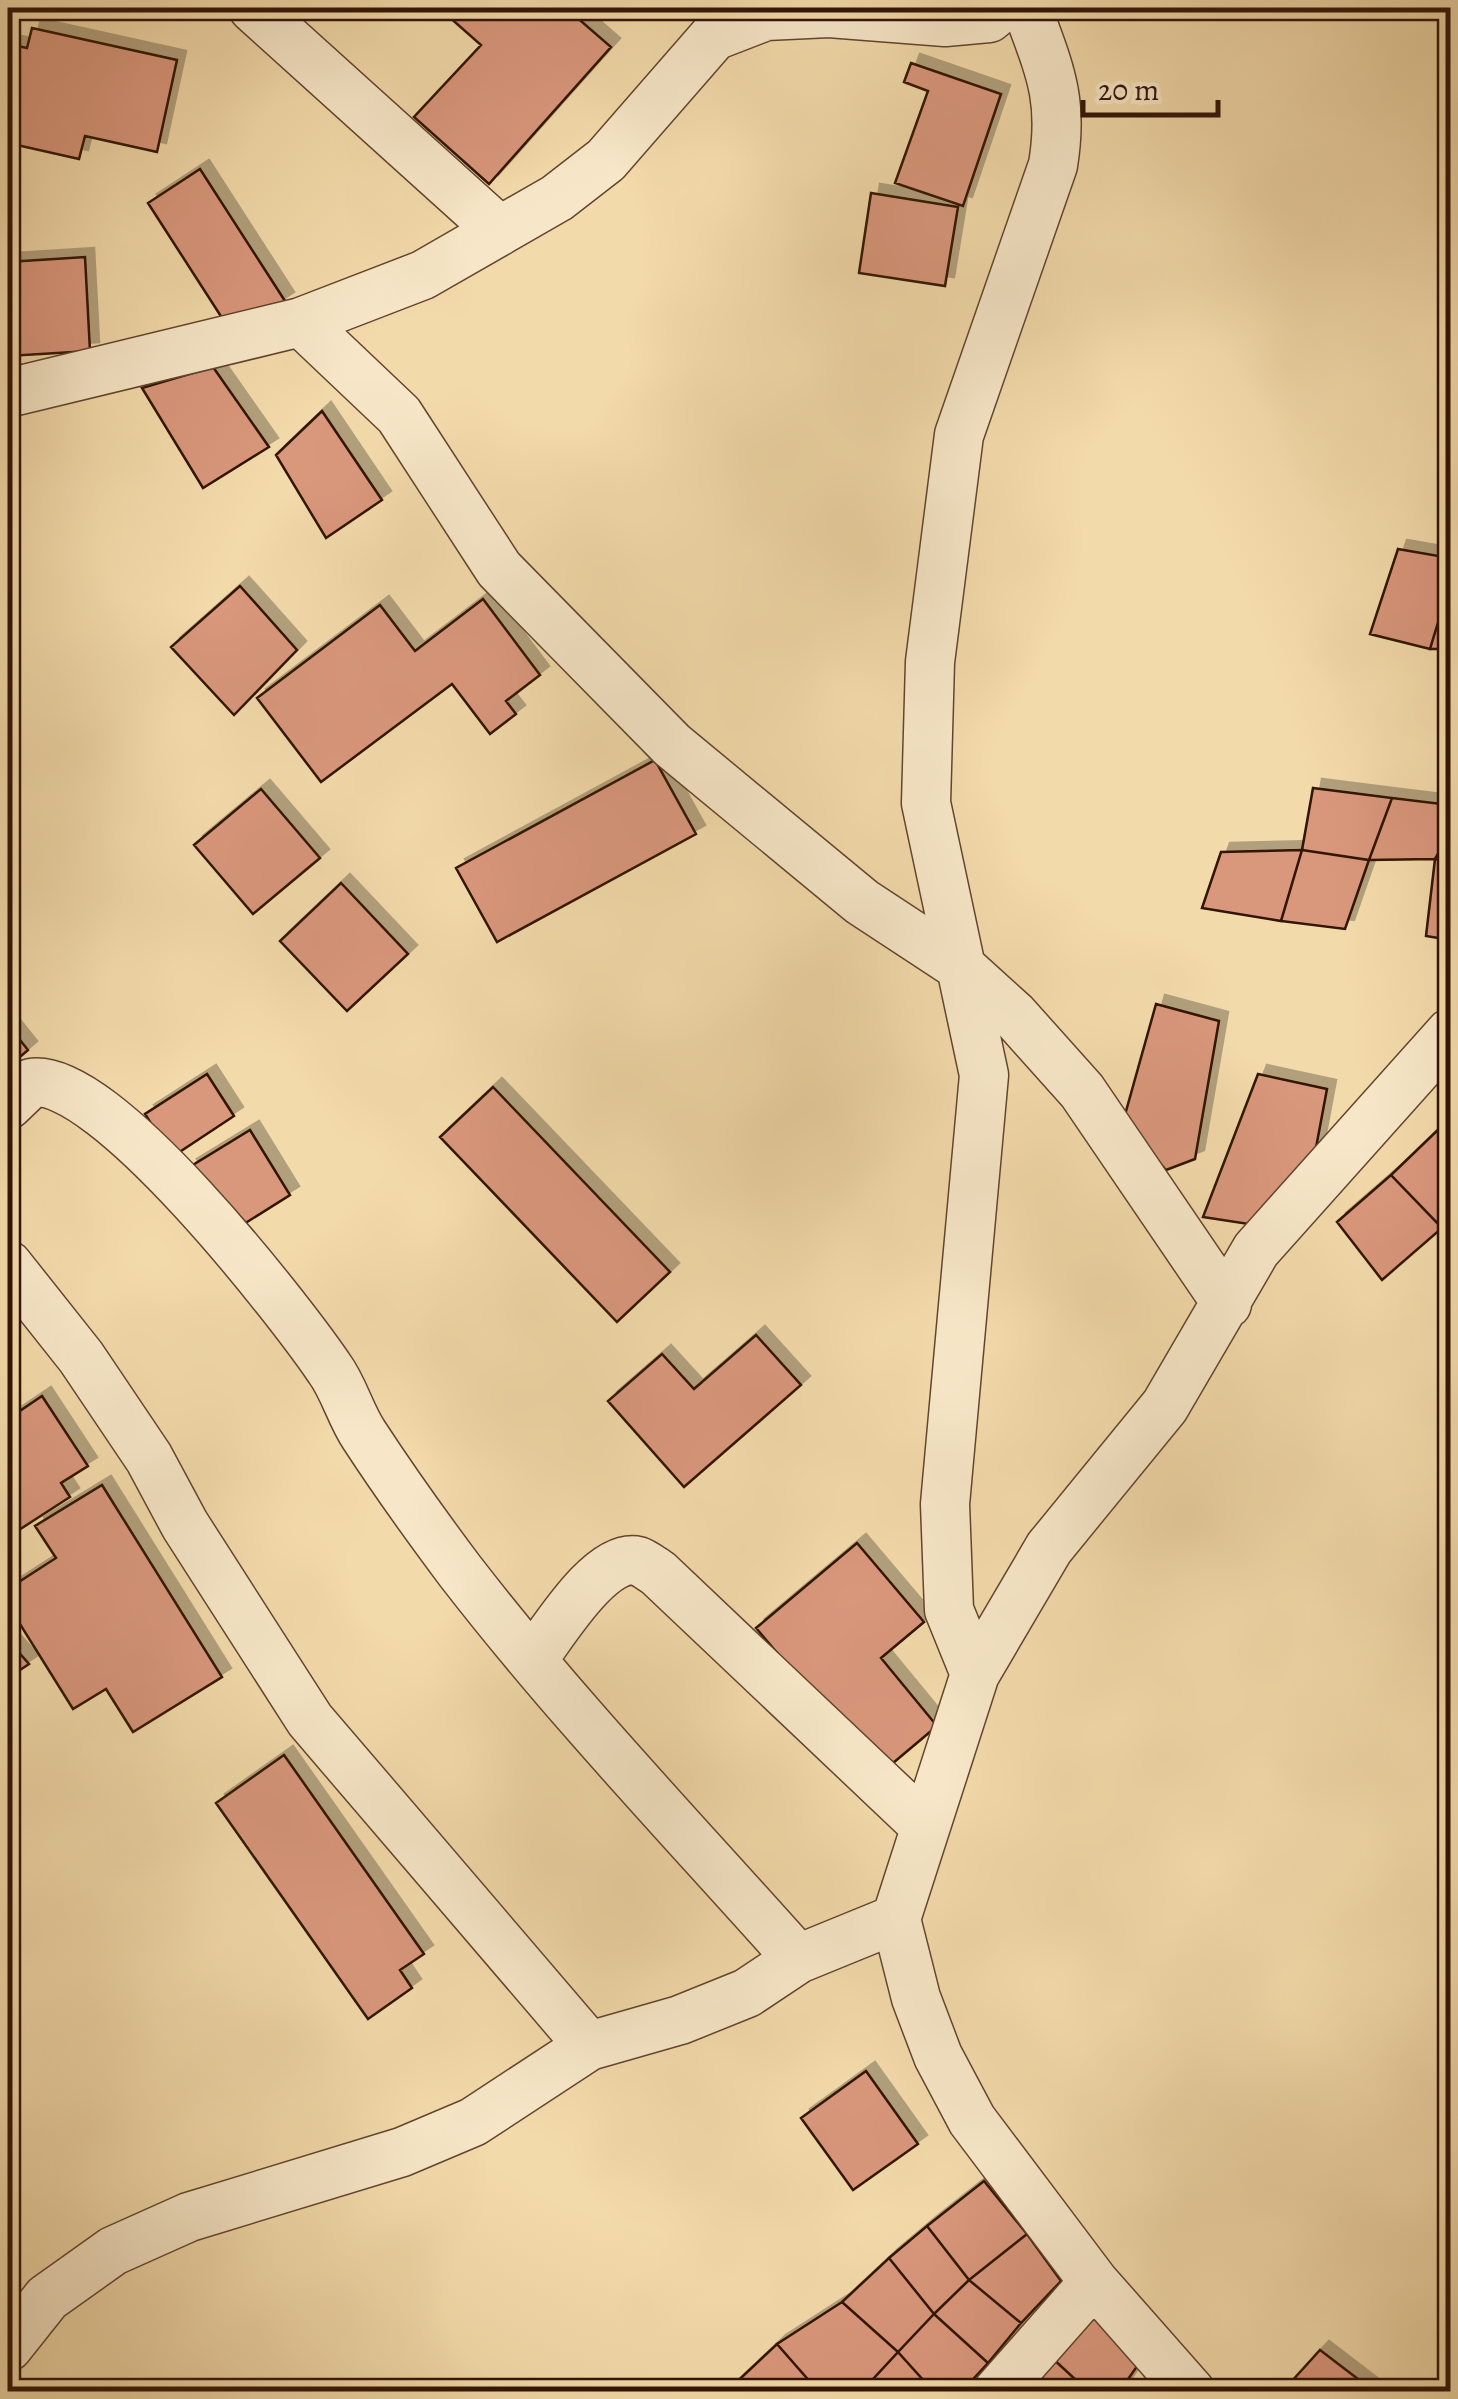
<svg xmlns="http://www.w3.org/2000/svg" width="1458" height="2399" font-family="Alegreya,serif">
  <style>
    .building { fill: #d9977c; stroke: #311306; stroke-width: 2.5; filter: url(#shadow) }
    .lines { fill: none; stroke-linecap: round; stroke-linejoin: round }
    .minor-casing { stroke: #62452f; stroke-width: 51 }
    .minor { stroke: #f7e7c8; stroke-width: 48 }
  </style>
  <defs>
    <filter id="shadow"><feDropShadow dx="9" dy="-9" stdDeviation="0" flood-color="#0004"/></filter>
  </defs>
  <rect width="100%" height="100%" fill="#f3daaa"/>
  <filter id="stains"><feTurbulence type="fractalNoise" baseFrequency=".002" numOctaves="4"/><feColorMatrix values="0 0 0 0 .2 0 0 0 0 .09 0 0 0 0 .02 0 0 0 .5 -.17"/></filter>
  <radialGradient id="worn" r=".72"><stop offset=".6" stop-color="#630" stop-opacity="0"/><stop offset="1" stop-color="#630" stop-opacity=".3"/></radialGradient>
  <path class="building" d="M 439,8 L 566,8 L 611,47 L 489,184 L 414,117 L 481,45 Z
    M 32,28 L 177,60 L 157,152 L 85,136 L 79,159 L 8,143 L 8,44 L 27,48 Z
    M 911,63 L 1001,94 L 963,206 L 895,183 L 928,91 L 904,82 Z
    M 200,169 L 285,301 L 233,335 L 148,203 Z
    M 871,193 L 958,207 L 945,286 L 859,273 Z
    M 85,257 L 90,351 L 8,356 L 8,262 Z
    M 213,367 L 269,447 L 203,488 L 142,388 Z
    M 322,411 L 382,500 L 326,538 L 276,455 Z
    M 1398,549 L 1450,558 L 1450,583 L 1430,649 L 1370,634 Z
    M 1450,583 L 1450,649 L 1430,649 Z
    M 240,586 L 297,650 L 234,715 L 171,647 Z
    M 483,599 L 540,675 L 506,701 L 516,714 L 490,734 L 452,684 L 321,782 L 257,698 L 380,605 L 415,651 Z
    M 655,760 L 696,834 L 497,942 L 456,868 Z
    M 1313,788 L 1392,798 L 1369,860 L 1302,850 Z
    M 261,789 L 320,858 L 253,914 L 194,845 Z
    M 1392,798 L 1450,805 L 1450,831 L 1435,859 L 1369,860 Z
    M 1302,850 L 1369,860 L 1345,929 L 1281,921 Z
    M 1302,850 L 1281,921 L 1202,908 L 1221,852 Z
    M 1435,859 L 1450,861 L 1450,940 L 1426,936 Z
    M 341,883 L 408,954 L 347,1011 L 280,941 Z
    M 1156,1004 L 1219,1021 L 1195,1159 L 1166,1170 L 1123,1122 Z
    M 8,1025 L 28,1050 L 8,1067 Z
    M 207,1074 L 234,1116 L 172,1157 L 145,1114 Z
    M 1258,1074 L 1327,1089 L 1315,1153 L 1268,1227 L 1203,1217 Z
    M 493,1087 L 670,1272 L 617,1322 L 440,1137 Z
    M 1443,1125 L 1450,1135 L 1450,1221 L 1442,1228 L 1391,1175 Z
    M 250,1130 L 290,1195 L 228,1234 L 188,1168 Z
    M 1391,1175 L 1442,1228 L 1382,1280 L 1337,1222 Z
    M 756,1335 L 801,1385 L 684,1487 L 608,1401 L 662,1354 L 694,1389 Z
    M 42,1396 L 88,1466 L 61,1483 L 70,1497 L 8,1537 L 8,1419 Z
    M 102,1485 L 222,1677 L 133,1732 L 106,1689 L 73,1709 L 8,1605 L 8,1589 L 56,1558 L 35,1526 Z
    M 857,1543 L 924,1622 L 881,1658 L 937,1726 L 880,1774 L 756,1628 Z
    M 8,1640 L 29,1664 L 8,1678 Z
    M 284,1755 L 424,1954 L 400,1970 L 412,1988 L 368,2019 L 216,1803 Z
    M 866,2071 L 918,2144 L 853,2190 L 801,2118 Z
    M 984,2181 L 1027,2234 L 969,2280 L 927,2226 Z
    M 927,2226 L 969,2280 L 934,2314 L 889,2258 Z
    M 1027,2234 L 1061,2281 L 1021,2323 L 969,2280 Z
    M 889,2258 L 934,2314 L 898,2352 L 842,2302 Z
    M 969,2280 L 1021,2323 L 988,2363 L 934,2314 Z
    M 842,2302 L 898,2352 L 861,2392 L 819,2392 L 777,2344 Z
    M 1088,2306 L 1145,2355 L 1119,2392 L 1089,2392 L 1051,2357 Z
    M 934,2314 L 988,2363 L 961,2392 L 934,2392 L 898,2352 Z
    M 777,2344 L 819,2392 L 726,2392 Z
    M 1320,2350 L 1375,2392 L 1282,2392 Z
    M 898,2352 L 934,2392 L 861,2392 Z
    M 1051,2357 L 1089,2392 L 1024,2392 Z"/>
  <g class="lines">
    <g class="minor-casing">
      <path id="minor" d="M 253,8 L 500,231
        M 301,322 L 399,415 L 499,569 L 672,745 L 862,902 L 961,967 L 1014,1015 L 1082,1091 L 1227,1304
        M 8,393 L 301,322 L 423,275 L 557,198 L 606,160 L 714,36 L 766,16 L 829,13 L 945,22 L 989,18 L 1001,8
        M 8,1105 L 31,1083 C 102,1069 288,1308 329,1368 C 344,1388 350,1414 364,1435 C 394,1481 427,1527 460,1571 C 565,1707 684,1831 798,1959
        M 8,1265 L 81,1357 L 149,1458 L 185,1525 L 310,1720 L 589,2046
        M 533,1659 C 553,1633 601,1552 638,1561 C 644,1563 653,1570 658,1573 L 925,1826
        M 975,1674 L 949,1610 L 945,1504 L 984,1075 L 926,803 L 930,662 L 959,435 L 1053,165 C 1064,98 1049,69 1027,8
        M 8,2347 L 47,2298 L 113,2251 L 189,2217 L 402,2152 L 473,2122 L 589,2046 L 680,2020 L 747,1993 L 798,1959 L 896,1919
        M 997,2392 L 1094,2282
        M 1191,2392 L 1094,2282 L 972,2120 L 938,2056 L 916,1998 L 896,1919 L 975,1674 L 1049,1548 L 1165,1406 L 1256,1250 L 1450,1033"/>
    </g>
    <use href="#minor" class="minor"/>
  </g>
  <rect width="1458" height="2399" fill="none" stroke="#f3daaa" stroke-width="40"/>
  <rect x="10" y="10" width="1438" height="2379" fill="none" stroke="#311306" stroke-width="5"/>
  <rect x="20" y="20" width="1418" height="2359" fill="none" stroke="#311306" stroke-width="2.5"/>
  <path d="M1083 100v15h135v-15" fill="none" stroke="#311306" stroke-width="5"/>
  <text x="1098" y="100" font-size="30" fill="#311306" stroke="#f7e7c8" stroke-width="8" paint-order="stroke">20 m</text>
  <rect width="100%" height="100%" filter="url(#stains)"/>
  <rect width="100%" height="100%" fill="url(#worn)"/>
</svg>
